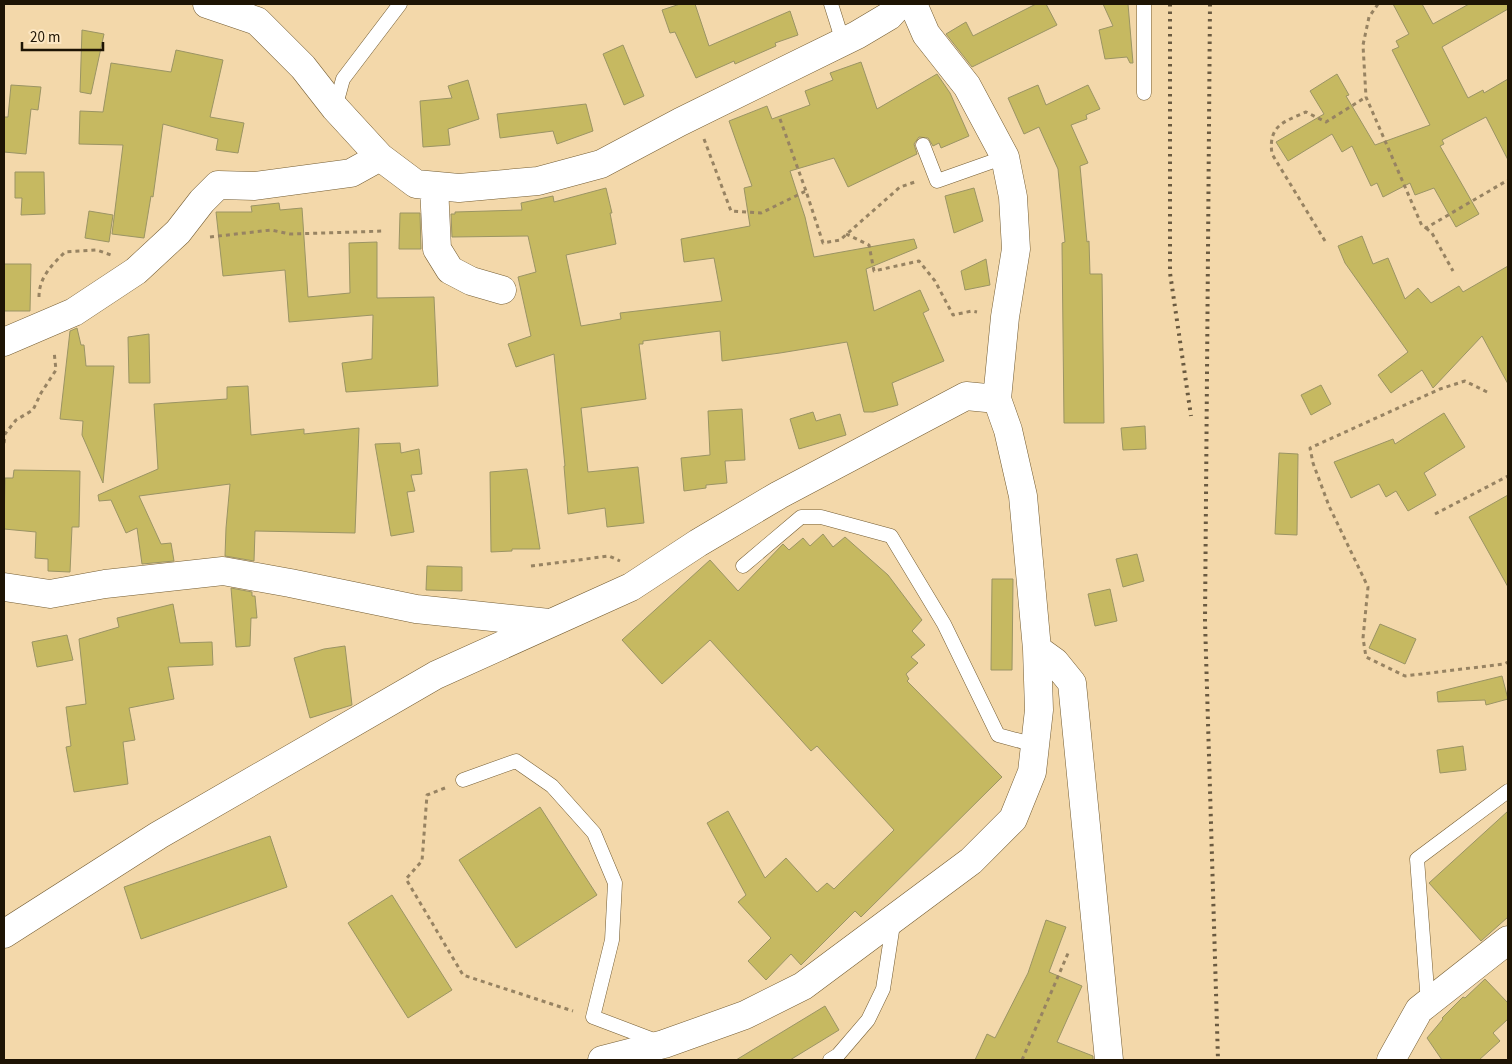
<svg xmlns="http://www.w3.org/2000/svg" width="1512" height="1064" font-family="'Source Sans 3',sans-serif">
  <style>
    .building { fill: #c6b961; stroke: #9b9464 }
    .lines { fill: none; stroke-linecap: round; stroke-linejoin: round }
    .lane-casing { stroke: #745d33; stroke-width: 15 }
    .street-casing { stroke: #745d33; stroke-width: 29 }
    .path { stroke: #978362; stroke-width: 3; stroke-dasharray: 4 4; stroke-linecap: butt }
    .lane { stroke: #fff; stroke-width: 14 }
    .street { stroke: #fff; stroke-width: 28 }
    .rail { stroke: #6a5a40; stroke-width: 4; stroke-dasharray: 2.5 5; stroke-linecap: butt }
  </style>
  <rect width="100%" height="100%" fill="#f3d8aa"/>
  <path class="building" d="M 680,4 L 695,4 L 709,46 L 790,11 L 798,35 L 775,43 L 776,46 L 735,64 L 734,61 L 696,78 L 675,32 L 670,33 L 662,10 Z
    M 1036,4 L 1046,4 L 1057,25 L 972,67 L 946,34 L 966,22 L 973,36 Z
    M 1103,4 L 1128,4 L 1133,63 L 1130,63 L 1127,57 L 1105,59 L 1099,30 L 1113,26 Z
    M 1393,4 L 1422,4 L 1433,24 L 1469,4 L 1508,4 L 1508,9 L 1442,47 L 1468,98 L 1483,90 L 1484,93 L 1508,79 L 1508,160 L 1486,117 L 1442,140 L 1444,144 L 1440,146 L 1479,214 L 1456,227 L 1434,188 L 1415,195 L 1410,183 L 1383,197 L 1377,183 L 1371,186 L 1352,146 L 1342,152 L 1332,134 L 1288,161 L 1276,142 L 1324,114 L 1310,91 L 1337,74 L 1349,95 L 1346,96 L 1375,145 L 1430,125 L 1392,50 L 1399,47 L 1396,41 L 1409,34 Z
    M 82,30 L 104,34 L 91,94 L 80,92 Z
    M 623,45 L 644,96 L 624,105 L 603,54 Z
    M 176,50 L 223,60 L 210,117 L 244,123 L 238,153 L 216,150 L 218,139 L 163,124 L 153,197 L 151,196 L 144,238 L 112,234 L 123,145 L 79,144 L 80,111 L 103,112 L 111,63 L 171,72 Z
    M 861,62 L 877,109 L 937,74 L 950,93 L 969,136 L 941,148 L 939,143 L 933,146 L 928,138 L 919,137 L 914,144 L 917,154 L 848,187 L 834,158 L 790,171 L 805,217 L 814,257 L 914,239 L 917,248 L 866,269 L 874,311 L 920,290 L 929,310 L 923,313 L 944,361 L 892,383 L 898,405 L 873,412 L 864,412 L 847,342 L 780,353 L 722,361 L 720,331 L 643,341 L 643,344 L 639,344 L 646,399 L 581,408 L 588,472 L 638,467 L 644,523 L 607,527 L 605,508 L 568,514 L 564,466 L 565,466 L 554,354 L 516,367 L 508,344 L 531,336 L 518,277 L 536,272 L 528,236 L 452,237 L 451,214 L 455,214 L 455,212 L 522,210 L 521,203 L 553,196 L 554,202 L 606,188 L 612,213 L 610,213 L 616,244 L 566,255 L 581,326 L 621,319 L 620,313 L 722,301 L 714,258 L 684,262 L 681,239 L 750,226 L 744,188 L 752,186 L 729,121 L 767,106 L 772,119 L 810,105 L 805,91 L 833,80 L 830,73 Z
    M 468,80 L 479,119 L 448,129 L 450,145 L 423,147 L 420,101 L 452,98 L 448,86 Z
    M 11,85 L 41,87 L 38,110 L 31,109 L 26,154 L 4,152 L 4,117 L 8,117 Z
    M 1038,85 L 1046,105 L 1088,85 L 1100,109 L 1086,115 L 1087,119 L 1071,125 L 1088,163 L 1080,166 L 1087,242 L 1089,241 L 1090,274 L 1102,274 L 1104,423 L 1064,423 L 1062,243 L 1065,242 L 1058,169 L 1039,127 L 1024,134 L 1008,98 Z
    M 586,104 L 593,131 L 557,144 L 553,131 L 500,138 L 497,114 Z
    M 15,172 L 44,172 L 45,214 L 21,215 L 22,198 L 15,198 Z
    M 974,188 L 983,221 L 954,233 L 945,196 Z
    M 279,203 L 280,210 L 302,208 L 308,297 L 350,293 L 349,243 L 377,242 L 377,298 L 434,297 L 438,386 L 346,392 L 342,363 L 372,359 L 373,315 L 289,322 L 285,270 L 223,276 L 216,212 L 252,212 L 251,206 Z
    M 89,211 L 113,215 L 109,242 L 85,238 Z
    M 400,213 L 420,213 L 421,249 L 399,249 Z
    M 1362,236 L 1373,264 L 1388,258 L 1405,299 L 1418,288 L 1431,303 L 1459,286 L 1463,292 L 1508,266 L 1508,384 L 1482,336 L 1433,388 L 1422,370 L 1391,393 L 1378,375 L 1408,352 L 1345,263 L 1338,246 Z
    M 986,259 L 990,285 L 965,290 L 961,271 Z
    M 4,264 L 31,264 L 30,311 L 4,311 Z
    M 77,328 L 81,345 L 84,345 L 86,366 L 114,366 L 103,483 L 82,435 L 83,421 L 60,419 L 70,331 Z
    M 149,334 L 150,383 L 129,383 L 128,337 Z
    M 1321,385 L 1331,404 L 1311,415 L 1301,395 Z
    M 248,386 L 251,435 L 304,429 L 304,434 L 359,428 L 355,533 L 255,531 L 254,561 L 225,556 L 226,528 L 230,484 L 139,496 L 161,544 L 171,543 L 174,561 L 142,564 L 137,528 L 126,533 L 111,500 L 99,501 L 98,495 L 158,469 L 154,404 L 227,399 L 227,387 Z
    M 742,409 L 745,460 L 725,461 L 727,483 L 706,485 L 706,488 L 684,491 L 681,458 L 710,455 L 708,411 Z
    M 813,412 L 816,421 L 840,414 L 846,435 L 799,449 L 790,419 Z
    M 1444,413 L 1465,447 L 1424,473 L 1436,495 L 1408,511 L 1396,491 L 1386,497 L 1379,484 L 1351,498 L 1334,462 L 1393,439 L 1395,444 Z
    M 1145,426 L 1146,449 L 1123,450 L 1121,428 Z
    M 400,443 L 401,453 L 419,449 L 422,474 L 411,475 L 415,491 L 407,492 L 414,532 L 391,536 L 375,444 Z
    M 1279,453 L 1298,454 L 1297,535 L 1275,534 Z
    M 527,469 L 540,549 L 512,549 L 512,551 L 491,552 L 490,472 Z
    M 14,470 L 80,471 L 79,527 L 72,527 L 70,572 L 48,571 L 48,559 L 35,558 L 36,532 L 4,529 L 5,478 L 13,478 Z
    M 1508,495 L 1508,587 L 1469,517 Z
    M 823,534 L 833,547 L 845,537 L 888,575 L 922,620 L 912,631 L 925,645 L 911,657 L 918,663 L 906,674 L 909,679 L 907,681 L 1002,777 L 861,917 L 855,911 L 801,965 L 791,954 L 766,980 L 748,961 L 771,938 L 738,902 L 746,895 L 707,823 L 728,811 L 765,878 L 786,858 L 817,892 L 827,883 L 834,889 L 894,830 L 817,746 L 811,751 L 710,640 L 662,684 L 622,640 L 710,560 L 738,591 L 783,544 L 789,550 L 803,538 L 810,546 Z
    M 1137,554 L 1144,581 L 1123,587 L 1116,559 Z
    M 427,566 L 462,567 L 462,591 L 426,590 Z
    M 992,579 L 1013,579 L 1012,670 L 991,670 Z
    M 231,588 L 252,592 L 252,596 L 255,596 L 257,618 L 251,618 L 250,646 L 236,647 Z
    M 1110,589 L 1117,621 L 1095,626 L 1088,594 Z
    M 173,604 L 180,643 L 212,642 L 213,665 L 168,667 L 174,699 L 129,708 L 135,740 L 123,742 L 128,784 L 74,792 L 66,747 L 71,746 L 66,707 L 86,704 L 79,639 L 119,627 L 117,618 Z
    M 1380,624 L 1416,639 L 1405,664 L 1369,648 Z
    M 67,635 L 73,660 L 37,667 L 32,642 Z
    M 345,646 L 352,705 L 310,718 L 294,658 L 324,649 Z
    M 1502,676 L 1508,699 L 1486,705 L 1485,700 L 1438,702 L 1437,692 Z
    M 1463,746 L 1466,770 L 1440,773 L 1437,750 Z
    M 540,807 L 597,895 L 516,948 L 459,860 Z
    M 1508,811 L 1508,917 L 1481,941 L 1429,883 Z
    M 270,836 L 287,887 L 141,939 L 124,887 Z
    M 392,895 L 452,990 L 408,1018 L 348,923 Z
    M 1046,920 L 1066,927 L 1049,972 L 1082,986 L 1057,1042 L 1093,1056 L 1093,1060 L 975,1060 L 987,1034 L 995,1038 L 1028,973 Z
    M 1485,979 L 1508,1003 L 1508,1019 L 1493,1033 L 1500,1041 L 1479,1060 L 1442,1060 L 1427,1038 L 1443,1019 L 1442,1018 L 1463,997 L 1465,998 Z
    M 825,1006 L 839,1030 L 790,1060 L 736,1060 Z"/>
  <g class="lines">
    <g class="lane-casing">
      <path id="lane" d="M 831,4 L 843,42
        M 1144,4 L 1144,93
        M 335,108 L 343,79 L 400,4
        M 923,145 L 937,181 L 1005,157
        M 743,566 L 801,517 L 821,517 L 891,536 L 944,624 L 998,735 L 1035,745
        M 463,780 L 516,761 L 552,786 L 594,833 L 615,883 L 612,940 L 593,1017 L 659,1042
        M 1428,1003 L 1417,859 L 1508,791
        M 830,1060 L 838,1055 L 868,1020 L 883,989 L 894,918"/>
    </g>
    <g class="street-casing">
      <path id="street" d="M 207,4 L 257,21 L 303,67 L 335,108 L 380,157 L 416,184 L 459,188 L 538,181 L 601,164 L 680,122 L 857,35 L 889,16 L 900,4
        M 434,186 L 437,249 L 450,270 L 471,281 L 502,290
        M 4,342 L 74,312 L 136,271 L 178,232 L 202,201 L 218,185 L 255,186 L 351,173 L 380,157
        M 4,587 L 50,594 L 105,584 L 223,571 L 290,583 L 416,609 L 549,623
        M 1037,649 L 1055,662 L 1072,683 L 1109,1060
        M 4,934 L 159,835 L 436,675 L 631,587 L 698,543 L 779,495 L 966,396 L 997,399
        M 602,1060 L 664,1044 L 745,1015 L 803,986 L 971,861 L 1013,819 L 1032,772 L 1039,710 L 1037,649 L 1023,496 L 1008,430 L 997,399 L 1005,317 L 1016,249 L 1013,197 L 1005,157 L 967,86 L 926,34 L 913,4
        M 1391,1060 L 1419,1010 L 1508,940"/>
    </g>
    <path class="path" d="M 1378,4 L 1369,17 L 1363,45 L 1366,97 L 1422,226 L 1426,228 L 1508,180
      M 780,119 L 806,191
      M 704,139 L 731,211 L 761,213 L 806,191 L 823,243 L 840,240 L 900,187 L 915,182
      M 1426,228 L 1432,233 L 1453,271
      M 846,234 L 869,245 L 874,271 L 919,261 L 935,281 L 953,315 L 972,311 L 977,312
      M 210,237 L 271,230 L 290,234 L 385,231
      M 1325,241 L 1272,154 C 1268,126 1283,122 1306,112 L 1326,122 L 1366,97
      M 39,297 C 39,277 52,265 65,252 L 97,250 L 111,255
      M 1487,392 L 1465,381 L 1440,389 L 1310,448 L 1313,463 L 1329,506 L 1368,587 L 1363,638 L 1366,657 L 1405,676 L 1504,664 L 1508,662
      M 4,443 L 5,434 L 16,420 L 33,410 L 41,393 L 56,370 L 54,351
      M 1435,514 L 1508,476
      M 531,566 L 609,556 L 620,561
      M 445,788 L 427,795 L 422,861 L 406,879 L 463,975 L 573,1011
      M 1022,1060 L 1069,951"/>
    <use href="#lane" class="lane"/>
    <use href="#street" class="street"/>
    <path class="rail" d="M 1170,4 L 1170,273 L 1191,416
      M 1210,4 L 1205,621 L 1218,1060"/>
  </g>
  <rect width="1512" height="1064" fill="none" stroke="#1e1404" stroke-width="10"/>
  <path d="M22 42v8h81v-8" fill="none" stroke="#1e1404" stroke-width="2.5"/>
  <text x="30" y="42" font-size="15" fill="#1e1404" stroke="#fce6c2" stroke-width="4" paint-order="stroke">20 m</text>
</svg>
